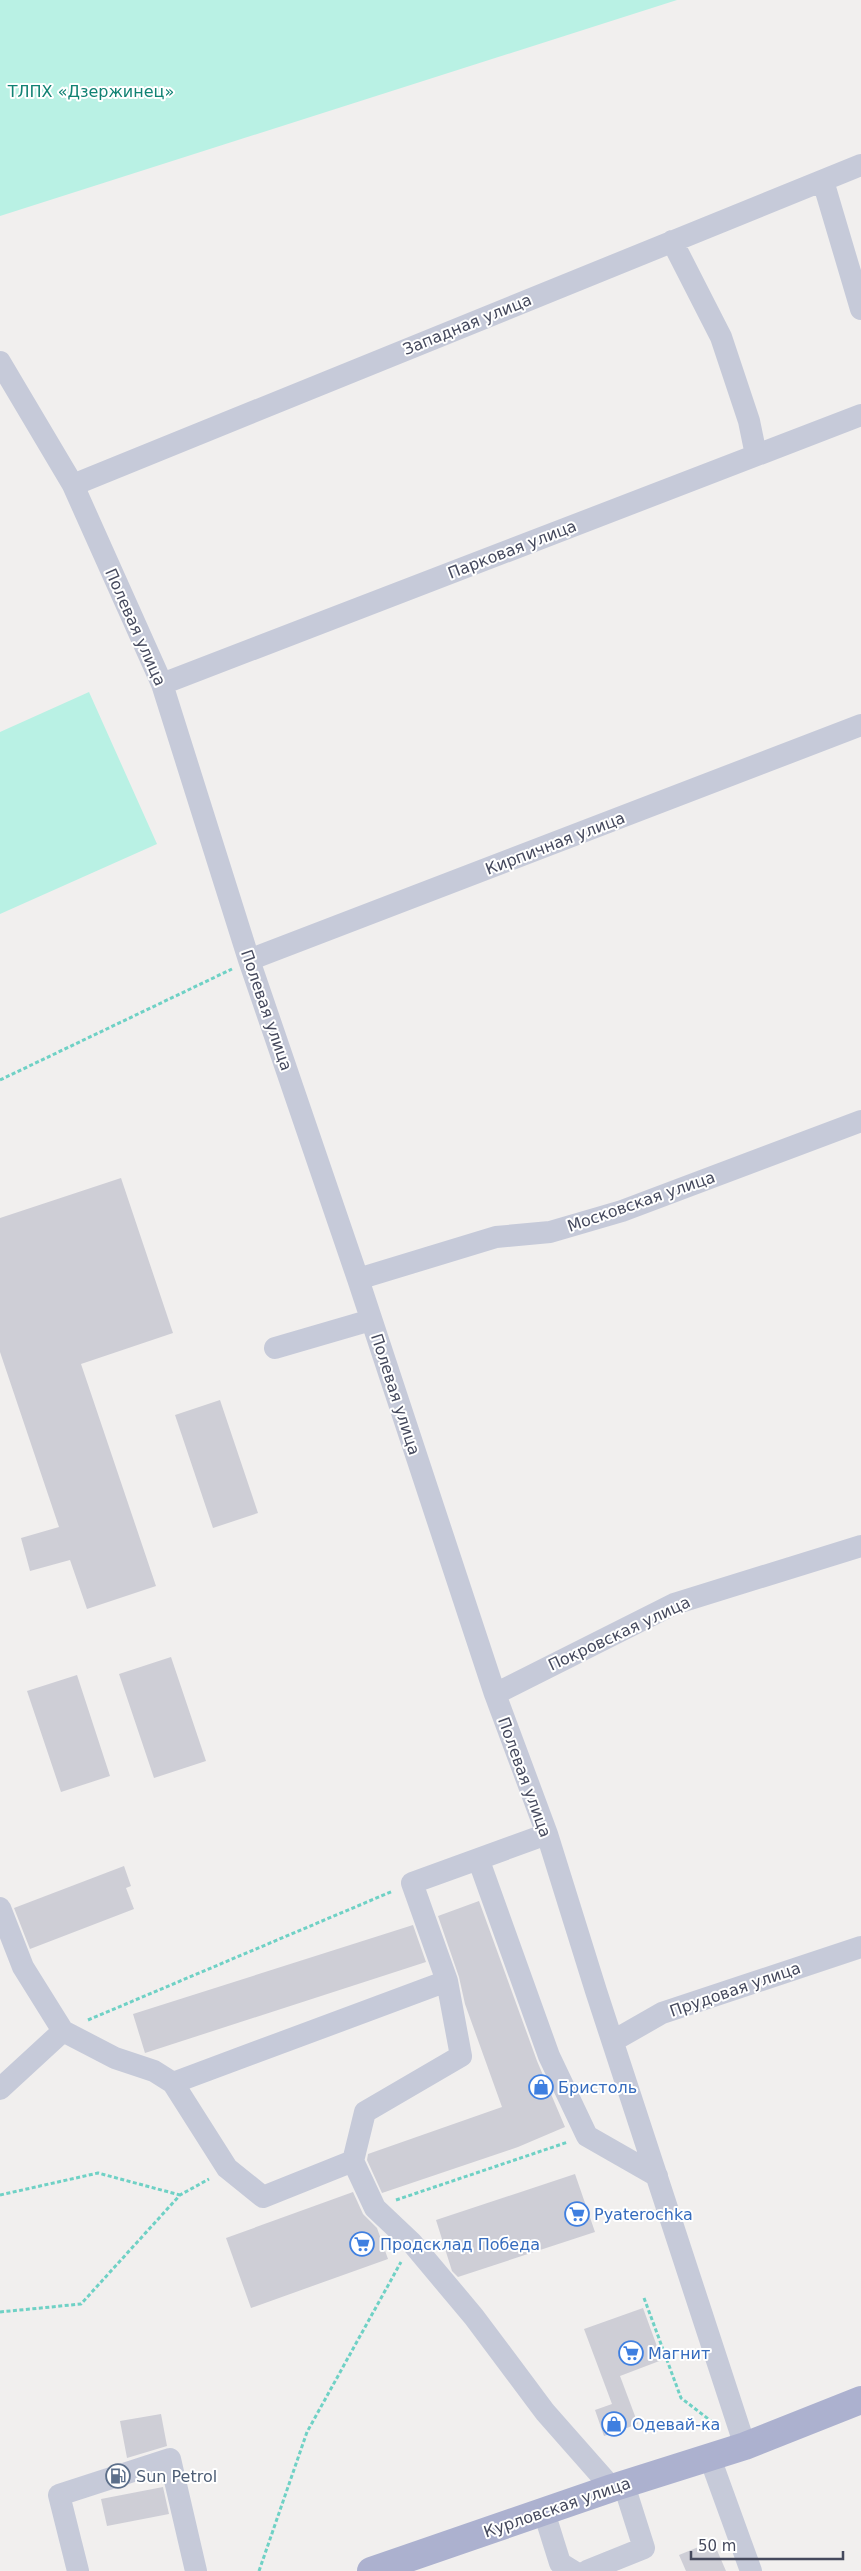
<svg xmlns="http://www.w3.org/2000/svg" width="861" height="2571" font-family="'DejaVu Sans',sans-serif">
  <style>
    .green { fill: #b9f1e4 }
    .building { fill: #ceced6 }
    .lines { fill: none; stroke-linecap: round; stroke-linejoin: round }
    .path { stroke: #6fd1c5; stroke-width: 3; stroke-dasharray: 4 2.5; stroke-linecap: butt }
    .minor { stroke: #c6cad9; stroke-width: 22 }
    .major { stroke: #acb1cf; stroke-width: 28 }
    .labels { text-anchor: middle; stroke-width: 4; stroke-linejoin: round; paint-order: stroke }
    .park-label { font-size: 16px; fill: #118273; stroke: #fff }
    .street-label { font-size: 16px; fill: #45495d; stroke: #fff }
    .shop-label { font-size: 16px; fill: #366cbe; stroke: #fff; text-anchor: start }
    .service-label { font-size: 16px; fill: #4e5e75; stroke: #fff; text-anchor: start }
  </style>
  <rect width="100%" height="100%" fill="#f1efee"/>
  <path class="green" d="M 0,0 L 677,0 L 0,216 Z
    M 89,692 L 157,844 L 0,914 L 0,732 Z"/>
  <path class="building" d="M 121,1178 L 173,1333 L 81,1364 L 156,1586 L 87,1609 L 70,1560 L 30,1571 L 21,1538 L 59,1527 L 0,1352 L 0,1218 Z
    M 220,1400 L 258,1513 L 213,1528 L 175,1415 Z
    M 171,1657 L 206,1761 L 154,1778 L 119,1674 Z
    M 77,1675 L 110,1776 L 61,1792 L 27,1691 Z
    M 124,1866 L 131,1886 L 126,1888 L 134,1909 L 30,1949 L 14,1908 Z
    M 479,1901 L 537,2061 L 565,2127 L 518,2147 L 382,2193 L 367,2160 L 368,2154 L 502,2107 L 465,2004 L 459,1977 L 438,1916 Z
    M 413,1925 L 426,1962 L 145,2053 L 133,2014 Z
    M 575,2174 L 595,2232 L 458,2277 L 452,2271 L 436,2220 Z
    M 353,2192 L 363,2214 L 377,2228 L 388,2259 L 251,2308 L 226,2238 Z
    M 643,2308 L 662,2360 L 620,2376 L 638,2424 L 604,2436 L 595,2410 L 612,2404 L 584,2329 Z
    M 161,2414 L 167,2446 L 127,2458 L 120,2421 Z
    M 163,2487 L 169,2514 L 107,2526 L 101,2499 Z
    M 713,2541 L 726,2571 L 686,2571 L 679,2555 Z"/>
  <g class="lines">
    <path class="path" d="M 0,1080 L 232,969
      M 88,2020 L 393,1891
      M 0,2195 L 98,2173 L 180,2195
      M 396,2200 L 568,2142
      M 644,2298 L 681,2398 L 715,2424
      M 0,2312 L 81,2304 L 180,2195 L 209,2179
      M 259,2571 L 307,2432 L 401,2262"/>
    <path class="minor" d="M 823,181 L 861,309
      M 672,241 L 721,337 L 749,421 L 756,455
      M 0,362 L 73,485 L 162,684 L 249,960 L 358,1279 L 495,1694 L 547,1834 L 596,1991 L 745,2446
      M 73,485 L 861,165
      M 162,684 L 861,415
      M 249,960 L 861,725
      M 358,1279 L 496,1237 L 550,1232 L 622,1211 L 861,1121
      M 275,1348 L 371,1320
      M 495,1694 L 674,1604 L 861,1546
      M 479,1861 L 549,2056 L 587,2136 L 657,2176
      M 0,1908 L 23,1967 L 63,2031 L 115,2058 L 154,2071 L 173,2083 L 227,2168 L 263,2197 L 353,2161 L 375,2208 L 412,2243 L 474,2317 L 545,2412 L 612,2488
      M 613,2041 L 662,2013 L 861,1947
      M 173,2083 L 447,1981 L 412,1883 L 547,1834
      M 0,2089 L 63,2031
      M 353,2161 L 365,2112 L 461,2056 L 447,1981
      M 710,2458 L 751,2571
      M 544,2512 L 560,2563 L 573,2571
      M 78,2571 L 59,2495 L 170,2459 L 196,2571
      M 587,2571 L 644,2548 L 624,2485"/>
    <path class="major" d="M 371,2571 L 612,2488 L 745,2446 L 861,2400"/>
  </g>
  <defs>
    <g id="shop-ring" transform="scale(1.25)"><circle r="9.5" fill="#fff" stroke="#3f7fe0" stroke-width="1.5"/><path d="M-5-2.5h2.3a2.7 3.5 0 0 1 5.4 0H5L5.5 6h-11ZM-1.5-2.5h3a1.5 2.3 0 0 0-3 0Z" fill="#3f7fe0"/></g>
    <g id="supermarket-ring" transform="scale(1.25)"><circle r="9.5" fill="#fff" stroke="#3f7fe0" stroke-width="1.5"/><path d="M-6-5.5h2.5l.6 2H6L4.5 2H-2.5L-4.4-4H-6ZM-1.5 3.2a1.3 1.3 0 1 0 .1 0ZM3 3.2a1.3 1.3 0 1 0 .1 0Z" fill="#3f7fe0"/></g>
    <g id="fuel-ring" transform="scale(1.25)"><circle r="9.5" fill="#fff" stroke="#5c6f8a" stroke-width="1.5"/><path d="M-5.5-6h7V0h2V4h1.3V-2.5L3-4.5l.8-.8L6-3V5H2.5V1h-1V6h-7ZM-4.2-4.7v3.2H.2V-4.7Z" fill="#5c6f8a"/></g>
  </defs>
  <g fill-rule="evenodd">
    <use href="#shop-ring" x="541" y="2087"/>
    <use href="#supermarket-ring" x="577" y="2214"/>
    <use href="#supermarket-ring" x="362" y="2244"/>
    <use href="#supermarket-ring" x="631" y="2353"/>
    <use href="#shop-ring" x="614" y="2424"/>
    <use href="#fuel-ring" x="118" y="2476"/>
  </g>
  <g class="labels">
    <g class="park-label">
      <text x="91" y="97">ТЛПХ «Дзержинец»</text>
    </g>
    <g class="street-label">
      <text transform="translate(467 324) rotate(-22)" y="6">Западная улица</text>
      <text transform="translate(512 549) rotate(-21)" y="6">Парковая улица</text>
      <text transform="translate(136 627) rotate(66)" y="6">Полевая улица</text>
      <text transform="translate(555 843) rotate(-21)" y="6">Кирпичная улица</text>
      <text transform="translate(267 1010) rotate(71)" y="6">Полевая улица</text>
      <text transform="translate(641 1201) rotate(-19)" y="6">Московская улица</text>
      <text transform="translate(396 1394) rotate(72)" y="6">Полевая улица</text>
      <text transform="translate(619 1633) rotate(-25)" y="6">Покровская улица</text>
      <text transform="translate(525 1777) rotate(70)" y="6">Полевая улица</text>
      <text transform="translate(735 1989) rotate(-19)" y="6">Прудовая улица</text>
      <text transform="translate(557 2507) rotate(-19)" y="6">Курловская улица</text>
    </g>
    <g class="shop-label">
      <text x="558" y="2093">Бристоль</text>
      <text x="594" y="2220">Pyaterochka</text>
      <text x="380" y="2250">Продсклад Победа</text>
      <text x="648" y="2359">Магнит</text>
      <text x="632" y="2430">Одевай-ка</text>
    </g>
    <g class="service-label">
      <text x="136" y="2482">Sun Petrol</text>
    </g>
  </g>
  <path d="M691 2551v8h152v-8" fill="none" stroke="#45495d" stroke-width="2.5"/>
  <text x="698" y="2551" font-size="15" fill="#45495d" stroke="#ffffff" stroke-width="4" paint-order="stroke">50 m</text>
</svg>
